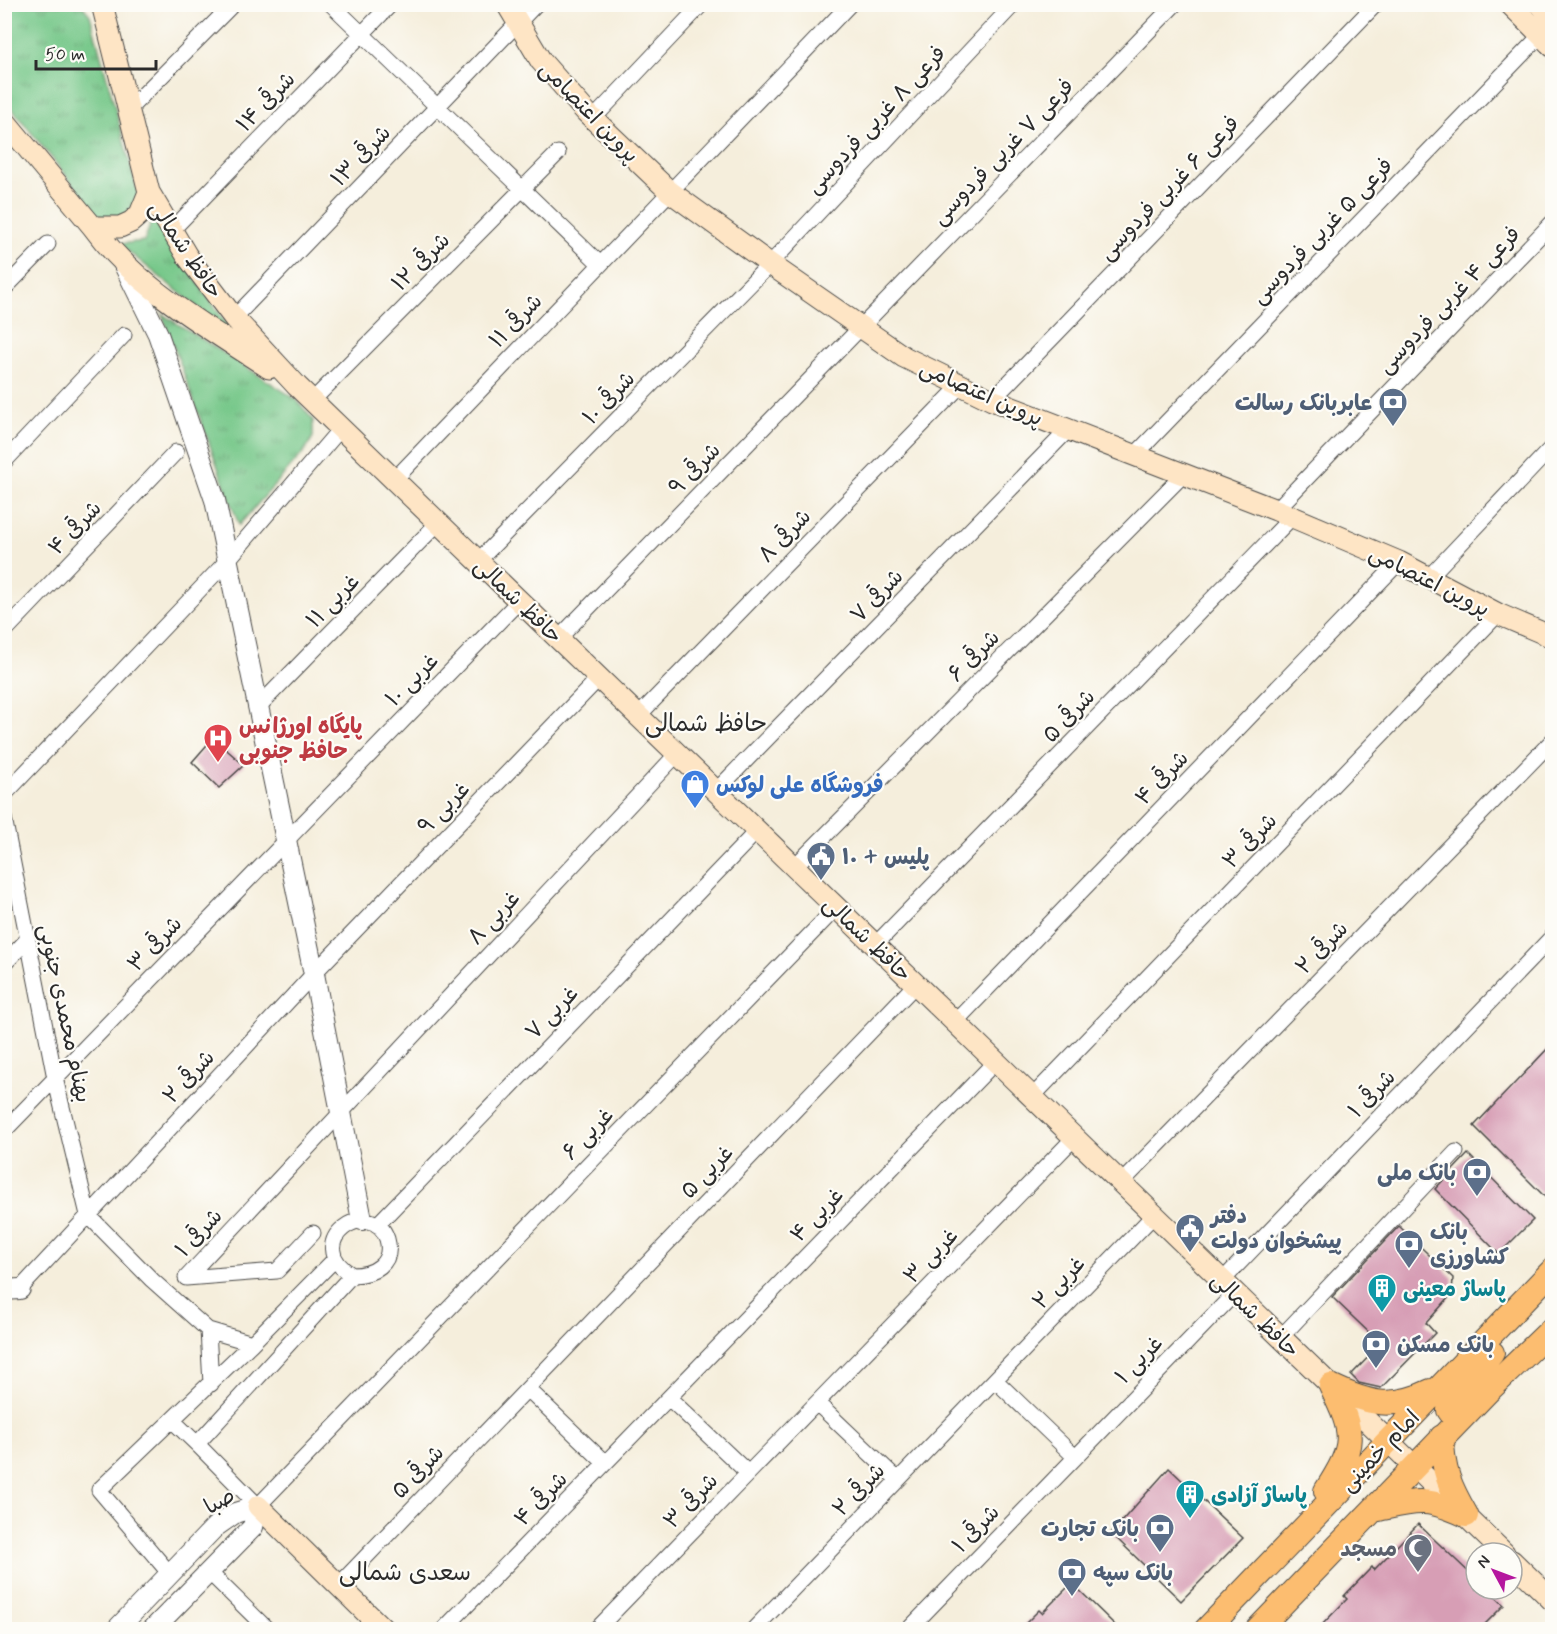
<svg xmlns="http://www.w3.org/2000/svg" width="1557" height="1634" font-family="Mynerve,'Playpen Sans Arabic',sans-serif">
  <style>
    .grass { fill: url(#grass-tufts); stroke: #517a5a; stroke-width: 1.5 }
    .building { fill: #d79eb5 }
    .lines { fill: none; stroke-linecap: round; stroke-linejoin: round }
    .minor-casing { stroke: #494846; stroke-width: 17 }
    .tertiary-casing { stroke: #494846; stroke-width: 22 }
    .secondary-casing { stroke: #494846; stroke-width: 23 }
    .primary-casing { stroke: #494846; stroke-width: 26 }
    .minor { stroke: #fff; stroke-width: 15 }
    .tertiary { stroke: #fff; stroke-width: 20 }
    .secondary { stroke: #fee5c5; stroke-width: 21 }
    .primary { stroke: #fcbd6f; stroke-width: 24 }
    .labels { text-anchor: middle; stroke-width: 4.5; stroke-linejoin: round; paint-order: stroke }
    .street-label { font-size: 22px; fill: #2b2b2b; stroke: #fdfcf7 }
    .service-label { font-size: 22px; font-weight: bold; fill: #4e5e75; stroke: #fdfcf7; text-anchor: start }
    .health-label { font-size: 22px; font-weight: bold; fill: #be3a42; stroke: #fdfcf7; text-anchor: start }
    .shop-label { font-size: 22px; font-weight: bold; fill: #366cbe; stroke: #fdfcf7; text-anchor: start }
    .culture-label { font-size: 22px; font-weight: bold; fill: #0d838f; stroke: #fdfcf7; text-anchor: start }
    .worship-label { font-size: 22px; font-weight: bold; fill: #5b616d; stroke: #fdfcf7; text-anchor: end }
    .neighbourhood-label { font-size: 24px; fill: #2b2b2b; stroke: #fdfcf7 }
  </style>
  <defs>
    <pattern id="grass-tufts" width="24" height="20" patternUnits="userSpaceOnUse" patternTransform="scale(1.5)"><rect width="24" height="20" fill="#77c88a"/><path d="M3 7l-1-3M5 7V3M7 7l1-3M15 17l-1-3M17 17v-4M19 17l1-3" fill="none" stroke="#62a371"/></pattern>
  </defs>
  <rect width="100%" height="100%" fill="#fdfcf7"/>
  <filter id="ink" filterUnits="userSpaceOnUse"><feTurbulence type="fractalNoise" baseFrequency=".0167" numOctaves="2"/><feDisplacementMap in="SourceGraphic" scale="12" xChannelSelector="R" yChannelSelector="G"/><feConvolveMatrix kernelMatrix="1 2 1 2 8 2 1 2 1" color-interpolation-filters="sRGB"/></filter>
  <filter id="wash" filterUnits="userSpaceOnUse"><feTurbulence type="fractalNoise" baseFrequency=".008" numOctaves="4" result="noise"/><feDisplacementMap in="SourceGraphic" scale="24" xChannelSelector="R" yChannelSelector="G"/><feGaussianBlur stdDeviation="1.35" result="paint"/><feColorMatrix in="noise" values="0 0 0 0 0 0 0 0 0 0 0 0 0 0 0 0 0 1.4 0 .05"/><feComposite in="paint" operator="in"/></filter>
  <g filter="url(#wash)">
    <rect width="100%" height="100%" fill="#f5eedc"/>
    <path class="grass" d="M 4,5 L 82,5 L 90,15 L 138,193 L 137,200 L 124,217 L 102,217 L 96,213 L 5,100 Z
      M 153,218 L 237,339 L 119,244 L 144,241 Z
      M 162,314 L 296,399 L 313,420 L 313,437 L 304,452 L 239,525 Z"/>
    <g id="blocks">
      <path class="building" d="M 213,738 L 244,765 L 219,788 L 192,762 Z
        M 1552,1044 L 1552,1204 L 1474,1126 Z
        M 1468,1154 L 1533,1220 L 1499,1254 L 1435,1189 Z
        M 1399,1226 L 1453,1278 L 1452,1294 L 1426,1323 L 1435,1333 L 1381,1388 L 1359,1383 L 1351,1375 L 1381,1344 L 1332,1297 Z
        M 1169,1468 L 1243,1538 L 1181,1601 L 1111,1533 Z
        M 1418,1524 L 1476,1579 L 1476,1589 L 1487,1589 L 1504,1605 L 1480,1629 L 1318,1629 L 1347,1599 L 1344,1596 L 1372,1567 L 1374,1570 Z
        M 1072,1583 L 1119,1629 L 1020,1629 L 1039,1610 L 1042,1613 Z"/>
    </g>
  </g>
  <g filter="url(#ink)">
    <use href="#blocks" fill-opacity="0" stroke="#494846" stroke-width="1.5"/>
    <g class="lines">
      <g class="minor-casing">
        <path id="minor" d="M 331,4 L 600,264
          M 128,110 L 233,4
          M 593,119 L 702,4
          M 172,230 L 391,4
          M 4,289 L 48,244
          M 234,318 L 536,4
          M 992,400 L 1376,4
          M 312,401 L 558,153
          M 1134,456 L 1541,35
          M 4,462 L 124,335
          M 394,480 L 850,4
          M 1276,510 L 1552,223
          M 478,561 L 770,264 L 1014,4
          M 1428,578 L 1552,447
          M 4,632 L 176,452
          M 558,639 L 1175,4
          M 257,708 L 438,523
          M 638,716 L 961,385
          M 716,791 L 1068,430
          M 4,795 L 227,561 L 341,428
          M 4,818 L 55,1078 L 88,1215
          M 794,867 L 1184,474
          M 875,945 L 1292,517
          M 4,964 L 28,939
          M 955,1022 L 1399,562
          M 1032,1097 L 1498,614
          M 4,1131 L 519,601
          M 1121,1183 L 1552,741
          M 88,1215 L 152,1280 L 208,1330
          M 377,1225 L 757,831
          M 313,1233 L 277,1271 L 186,1278 L 677,754
          M 352,1275 C 298,1243 372,1193 387,1239 C 394,1264 373,1275 352,1275 L 197,1444 L 258,1506 L 836,908
          M 1222,1281 L 1552,937
          M 20,1289 L 320,967 L 599,678
          M 1281,1337 L 1456,1152
          M 995,1380 L 1075,1457
          M 211,1384 L 208,1330 L 252,1343
          M 528,1389 L 605,1463
          M 669,1398 L 748,1473
          M 817,1403 L 898,1480
          M 172,1420 L 197,1444
          M 209,1572 L 268,1630
          M 170,1574 L 99,1490 L 252,1343 L 335,1259
          M 339,1585 L 916,984
          M 443,1630 L 995,1062
          M 596,1630 L 1074,1138
          M 753,1630 L 1154,1215
          M 908,1630 L 1235,1293"/>
      </g>
      <g class="tertiary-casing">
        <path id="tertiary" d="M 124,265 L 158,334 L 215,500 L 314,974 L 362,1220
          M 4,1290 L 20,1289
          M 116,1630 L 215,1527 L 235,1513 L 258,1506 L 253,1527 L 152,1630"/>
      </g>
      <g class="secondary-casing">
        <path id="secondary" d="M 507,4 L 541,61 L 586,112 L 669,191 L 770,264 L 904,357 L 992,400 L 1276,510 L 1399,562 L 1498,614 L 1552,637
          M 1510,4 L 1552,46
          M 1540,4 L 1552,17
          M 4,120 L 93,227 L 120,227 L 131,222 L 140,214 L 149,192 L 102,4
          M 149,192 L 187,256 L 234,318 L 297,386 L 1504,1553
          M 93,227 C 138,289 206,326 269,368
          M 258,1506 L 384,1630
          M 1512,1561 L 1552,1600"/>
      </g>
      <g class="primary-casing">
        <path id="primary" d="M 1331,1386 C 1368,1404 1392,1410 1431,1391
          M 1471,1407 L 1452,1414 L 1449,1410 L 1452,1401 L 1492,1353
          M 1442,1437 C 1442,1470 1450,1487 1466,1515
          M 1326,1491 C 1356,1444 1355,1435 1331,1386
          M 1373,1510 C 1417,1501 1424,1496 1466,1515
          M 1206,1630 L 1552,1271
          M 1257,1630 L 1487,1392 L 1552,1329"/>
      </g>
      <use href="#minor" class="minor"/>
      <use href="#tertiary" class="tertiary"/>
      <use href="#secondary" class="secondary"/>
      <use href="#primary" class="primary"/>
    </g>
  </g>
  <defs>
    <g id="bank-pin" transform="scale(1.5)"><path d="M0 17L-7.5 6A9.5 9.5 0 1 1 7.5 6Z" fill="#5c6f8a" stroke="#fdfcf7"/><path d="M-6-4H6V4H-6ZM0-2.3a2.3 2.3 0 1 0 0 4.6a2.3 2.3 0 1 0 0-4.6Z" fill="#fff"/></g>
    <g id="hospital-pin" transform="scale(1.5)"><path d="M0 17L-7.5 6A9.5 9.5 0 1 1 7.5 6Z" fill="#e0444e" stroke="#fdfcf7"/><path d="M-5-5h3v3.5h4V-5h3V5h-3V1.5h-4V5h-3Z" fill="#fff"/></g>
    <g id="shop-pin" transform="scale(1.5)"><path d="M0 17L-7.5 6A9.5 9.5 0 1 1 7.5 6Z" fill="#3f7fe0" stroke="#fdfcf7"/><path d="M-5-2.5h2.3a2.7 3.5 0 0 1 5.4 0H5L5.5 6h-11ZM-1.5-2.5h3a1.5 2.3 0 0 0-3 0Z" fill="#fff"/></g>
    <g id="civic-pin" transform="scale(1.5)"><path d="M0 17L-7.5 6A9.5 9.5 0 1 1 7.5 6Z" fill="#5c6f8a" stroke="#fdfcf7"/><path d="M-.6-6.5H3V-4.5H.6V-3L4-1V1h2V6H-6V1h2V-1L-.6-3ZM-1.2 2.5V6h2.4V2.5Z" fill="#fff"/></g>
    <g id="building-pin" transform="scale(1.5)"><path d="M0 17L-7.5 6A9.5 9.5 0 1 1 7.5 6Z" fill="#0f9aa8" stroke="#fdfcf7"/><path d="M-4-6H4V6H1V3H-1V6H-4ZM-2.5-4.3h1.7v1.8h-1.7ZM.8-4.3h1.7v1.8H.8ZM-2.5-1h1.7V.8h-1.7ZM.8-1h1.7V.8H.8Z" fill="#fff"/></g>
    <g id="mosque-pin" transform="scale(1.5)"><path d="M0 17L-7.5 6A9.5 9.5 0 1 1 7.5 6Z" fill="#6b7280" stroke="#fdfcf7"/><path d="M3.5-4.9A6 6 0 1 0 3.5 4.9A5 5 0 1 1 3.5-4.9Z" fill="#fff"/></g>
  </defs>
  <g fill-rule="evenodd">
    <use href="#bank-pin" x="1393" y="402"/>
    <use href="#hospital-pin" x="218" y="738"/>
    <use href="#shop-pin" x="695" y="784"/>
    <use href="#civic-pin" x="821" y="856"/>
    <use href="#bank-pin" x="1477" y="1172"/>
    <use href="#civic-pin" x="1190" y="1228"/>
    <use href="#bank-pin" x="1409" y="1244"/>
    <use href="#building-pin" x="1382" y="1288"/>
    <use href="#bank-pin" x="1376" y="1344"/>
    <use href="#building-pin" x="1190" y="1494"/>
    <use href="#bank-pin" x="1160" y="1528"/>
    <use href="#mosque-pin" x="1418" y="1548"/>
    <use href="#bank-pin" x="1072" y="1572"/>
  </g>
  <g class="labels">
    <g class="street-label">
      <text transform="translate(265 101) rotate(-46)" y="8">۱۴ شرقی</text>
      <text transform="translate(590 111) rotate(46)" y="8">پروین اعتصامی</text>
      <text transform="translate(875 119) rotate(-47)" y="8">فرعی ۸ غربی فردوسی</text>
      <text transform="translate(1002 151) rotate(-46)" y="8">فرعی ۷ غربی فردوسی</text>
      <text transform="translate(360 155) rotate(-46)" y="8">۱۳ شرقی</text>
      <text transform="translate(1168 187) rotate(-46)" y="8">فرعی ۶ غربی فردوسی</text>
      <text transform="translate(1321 230) rotate(-46)" y="8">فرعی ۵ غربی فردوسی</text>
      <text transform="translate(187 249) rotate(56)" y="8">حافظ شمالی</text>
      <text transform="translate(420 261) rotate(-45)" y="8">۱۲ شرقی</text>
      <text transform="translate(1448 299) rotate(-46)" y="8">فرعی ۴ غربی فردوسی</text>
      <text transform="translate(515 320) rotate(-46)" y="8">۱۱ شرقی</text>
      <text transform="translate(982 392) rotate(24)" y="8">پروین اعتصامی</text>
      <text transform="translate(608 397) rotate(-46)" y="8">شرقی ۱۰</text>
      <text transform="translate(694 468) rotate(-46)" y="8">شرقی ۹</text>
      <text transform="translate(74 527) rotate(-46)" y="8">۴ شرقی</text>
      <text transform="translate(784 535) rotate(-46)" y="8">۸ شرقی</text>
      <text transform="translate(1430 580) rotate(27)" y="8">پروین اعتصامی</text>
      <text transform="translate(876 595) rotate(-46)" y="8">۷ شرقی</text>
      <text transform="translate(332 600) rotate(-46)" y="8">۱۱ غربی</text>
      <text transform="translate(519 600) rotate(44)" y="8">حافظ شمالی</text>
      <text transform="translate(973 655) rotate(-45)" y="8">۶ شرقی</text>
      <text transform="translate(411 679) rotate(-45)" y="8">۱۰ غربی</text>
      <text transform="translate(1068 715) rotate(-46)" y="8">۵ شرقی</text>
      <text transform="translate(1161 777) rotate(-46)" y="8">۴ شرقی</text>
      <text transform="translate(443 807) rotate(-46)" y="8">۹ غربی</text>
      <text transform="translate(1249 840) rotate(-46)" y="8">۳ شرقی</text>
      <text transform="translate(493 917) rotate(-47)" y="8">۸ غربی</text>
      <text transform="translate(868 938) rotate(44)" y="8">حافظ شمالی</text>
      <text transform="translate(154 943) rotate(-46)" y="8">۳ شرقی</text>
      <text transform="translate(1321 947) rotate(-46)" y="8">۲ شرقی</text>
      <text transform="translate(551 1012) rotate(-46)" y="8">۷ غربی</text>
      <text transform="translate(66 1013) rotate(78)" y="8">بهنام محمدی جنوبی</text>
      <text transform="translate(188 1076) rotate(-47)" y="8">۲ شرقی</text>
      <text transform="translate(1371 1093) rotate(-46)" y="8">۱ شرقی</text>
      <text transform="translate(587 1133) rotate(-46)" y="8">۶ غربی</text>
      <text transform="translate(706 1171) rotate(-46)" y="8">۵ غربی</text>
      <text transform="translate(816 1214) rotate(-46)" y="8">۴ غربی</text>
      <text transform="translate(198 1232) rotate(-47)" y="8">۱ شرقی</text>
      <text transform="translate(930 1255) rotate(-46)" y="8">۳ غربی</text>
      <text transform="translate(1058 1282) rotate(-46)" y="8">۲ غربی</text>
      <text transform="translate(1256 1314) rotate(44)" y="8">حافظ شمالی</text>
      <text transform="translate(1138 1359) rotate(-46)" y="8">۱ غربی</text>
      <text transform="translate(1379 1450) rotate(-46)" y="8">امام خمینی</text>
      <text transform="translate(417 1471) rotate(-46)" y="8">۵ شرقی</text>
      <text transform="translate(858 1489) rotate(-46)" y="8">۲ شرقی</text>
      <text transform="translate(540 1498) rotate(-46)" y="8">۴ شرقی</text>
      <text transform="translate(219 1500) rotate(-30)" y="8">صبا</text>
      <text transform="translate(690 1500) rotate(-46)" y="8">۳ شرقی</text>
      <text transform="translate(975 1528) rotate(-46)" y="8">۱ شرقی</text>
    </g>
    <g class="service-label">
      <text x="1372" y="410" text-anchor="end">عابربانک رسالت</text>
      <text x="842" y="864">پلیس + ۱۰</text>
      <text x="1456" y="1180" text-anchor="end">بانک ملی</text>
      <text x="1211" y="1223">دفتر<tspan x="1211" dy="25">پیشخوان دولت</tspan></text>
      <text x="1430" y="1239">بانک<tspan x="1430" dy="25">کشاورزی</tspan></text>
      <text x="1397" y="1352">بانک مسکن</text>
      <text x="1139" y="1536" text-anchor="end">بانک تجارت</text>
      <text x="1093" y="1580">بانک سپه</text>
    </g>
    <g class="health-label">
      <text x="239" y="733">پایگاه اورژانس<tspan x="239" dy="25">حافظ جنوبی</tspan></text>
    </g>
    <g class="shop-label">
      <text x="716" y="792">فروشگاه علی لوکس</text>
    </g>
    <g class="culture-label">
      <text x="1403" y="1296">پاساژ معینی</text>
      <text x="1211" y="1502">پاساژ آزادی</text>
    </g>
    <g class="worship-label">
      <text x="1397" y="1556">مسجد</text>
    </g>
    <g class="neighbourhood-label">
      <text x="706" y="731">حافظ شمالی</text>
      <text x="405" y="1580">سعدی شمالی</text>
    </g>
  </g>
  <rect width="1557" height="1634" fill="none" stroke="#fdfcf7" stroke-width="24"/>
  <g transform="translate(1494 1571) rotate(311)"><circle r="28" fill="#fdfcf7" stroke="#a9a8a5" stroke-width="1.5"/>
  <path d="M0-4.5L10 22L0 15L-10 22Z" fill="#b5179e"/>
  <text y="-9" font-size="16" font-weight="bold" text-anchor="middle" fill="#2b2b2b">N</text>
  </g>
  <path d="M36 60v9h120v-9" fill="none" stroke="#2b2b2b" stroke-width="3"/>
  <text x="45" y="60" font-size="18" fill="#2b2b2b" stroke="#fdfcf7" stroke-width="4.5" paint-order="stroke">50 m</text>
</svg>
